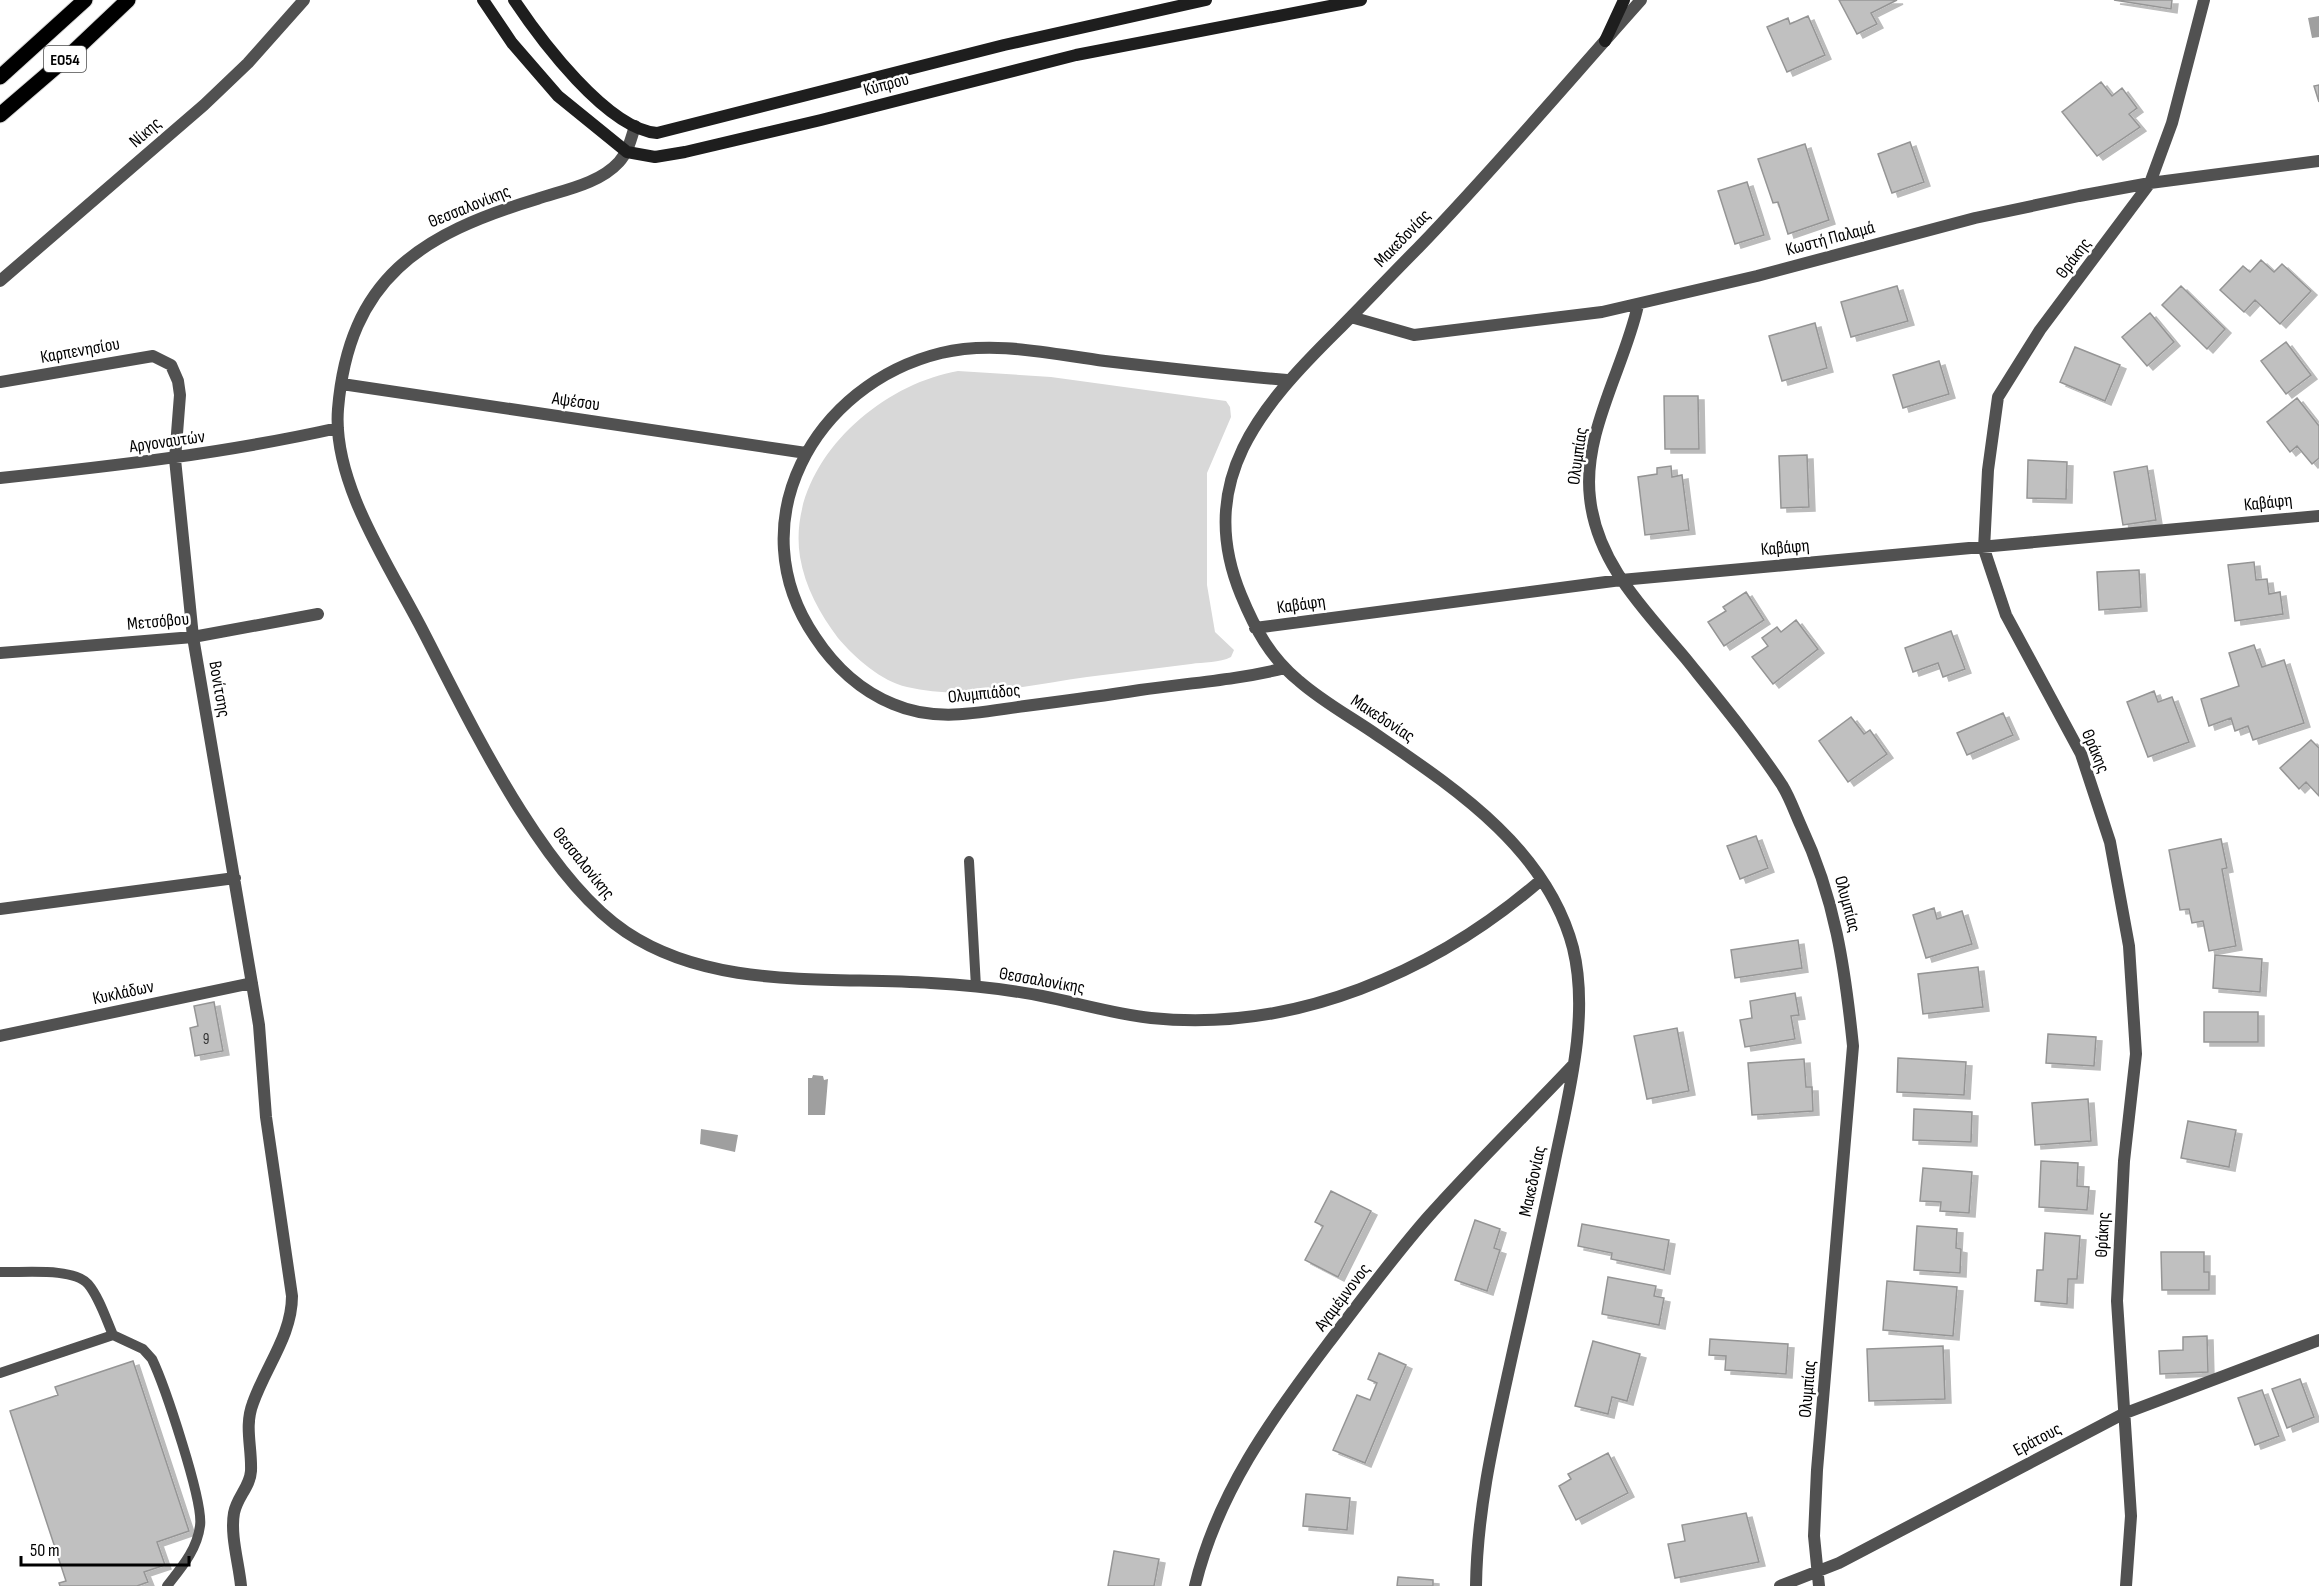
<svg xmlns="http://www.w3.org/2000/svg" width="2319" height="1586" font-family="'Sofia Sans Condensed',sans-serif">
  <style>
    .green { fill: #d8d8d8 }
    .water { fill: #9f9f9f }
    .building { fill: #c0c0c0; stroke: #959595; stroke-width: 1.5; filter: url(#shadow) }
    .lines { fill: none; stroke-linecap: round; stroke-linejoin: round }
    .primary-casing { stroke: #dbdbdb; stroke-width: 17 }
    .lane { stroke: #515151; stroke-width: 10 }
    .street { stroke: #515151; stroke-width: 12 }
    .secondary { stroke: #1e1e1e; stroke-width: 12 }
    .primary { stroke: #000; stroke-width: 15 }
    .labels { text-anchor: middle; stroke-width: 5; stroke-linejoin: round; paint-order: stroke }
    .number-label { font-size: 15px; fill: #303030 }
    .shield { fill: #fff; stroke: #4c4c4c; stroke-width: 1.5 }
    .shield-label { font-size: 16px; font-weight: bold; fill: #000 }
    .street-label { font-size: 18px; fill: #000; stroke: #fff }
  </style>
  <defs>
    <filter id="shadow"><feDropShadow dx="6" dy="4" stdDeviation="0" flood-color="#0004"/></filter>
  </defs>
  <rect width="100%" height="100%" fill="#fff"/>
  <path class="green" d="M 958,371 L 1051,377 L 1226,401 L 1230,407 L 1231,417 L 1207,473 L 1207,585 L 1215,632 L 1234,650 L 1231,657 C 1220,663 1203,662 1191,664 C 1156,668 1122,673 1087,677 C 1029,685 966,701 907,687 C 881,681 855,658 838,638 C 820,614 805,587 800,557 C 786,467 876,385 958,371 Z"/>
  <path class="water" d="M 2319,16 L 2319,37 L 2312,38 L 2308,18 Z
    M 813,1075 L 823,1076 L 824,1080 L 828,1079 L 825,1115 L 808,1115 L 808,1078 L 812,1078 Z
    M 701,1129 L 738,1135 L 735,1152 L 700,1144 Z"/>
  <path class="building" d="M 1839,0 L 1897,0 L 1871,13 L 1877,24 L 1857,34 Z
    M 2114,0 L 2172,0 L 2171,9 Z
    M 1808,16 L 1825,55 L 1787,72 L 1767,27 L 1788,18 L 1790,24 Z
    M 2101,82 L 2112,96 L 2122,88 L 2137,108 L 2129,114 L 2140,127 L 2097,156 L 2062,112 Z
    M 2319,85 L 2319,102 L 2314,86 Z
    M 1910,142 L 1924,182 L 1892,193 L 1878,154 Z
    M 1805,144 L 1829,220 L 1788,234 L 1778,202 L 1773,203 L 1758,159 Z
    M 1747,182 L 1764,235 L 1735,244 L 1718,191 Z
    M 2261,260 L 2274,272 L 2282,264 L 2311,291 L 2280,324 L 2255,300 L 2244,312 L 2220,290 L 2243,266 L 2250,272 Z
    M 1897,286 L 1908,321 L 1851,337 L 1841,302 Z
    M 2181,286 L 2225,329 L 2207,349 L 2162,305 Z
    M 2150,313 L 2174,342 L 2147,366 L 2122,337 Z
    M 1815,323 L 1827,368 L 1782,381 L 1769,336 Z
    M 2286,342 L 2311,375 L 2286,394 L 2261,361 Z
    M 2075,347 L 2120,365 L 2105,401 L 2060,382 Z
    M 1939,361 L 1949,394 L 1903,408 L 1893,375 Z
    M 1664,396 L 1698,396 L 1699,449 L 1665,449 Z
    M 2297,398 L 2319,426 L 2319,458 L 2312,464 L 2297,446 L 2290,452 L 2267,422 Z
    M 1807,455 L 1809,507 L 1781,508 L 1779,456 Z
    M 2028,460 L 2067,462 L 2066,499 L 2027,498 Z
    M 1671,466 L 1672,477 L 1682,475 L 1689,530 L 1645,535 L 1638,477 L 1657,474 L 1657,468 Z
    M 2147,466 L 2156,520 L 2123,525 L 2114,472 Z
    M 2254,562 L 2256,580 L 2267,579 L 2269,594 L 2280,592 L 2283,614 L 2235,621 L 2228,565 Z
    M 2139,570 L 2141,607 L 2099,610 L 2097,572 Z
    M 1746,592 L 1764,620 L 1724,646 L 1708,622 L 1726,611 L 1723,607 Z
    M 1796,620 L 1818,649 L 1773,684 L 1752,657 L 1768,646 L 1762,638 L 1777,627 L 1781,632 Z
    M 1951,631 L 1965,669 L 1943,677 L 1938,663 L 1913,672 L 1905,648 Z
    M 2254,645 L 2262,667 L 2284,660 L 2304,723 L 2253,740 L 2248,726 L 2235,731 L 2231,718 L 2209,726 L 2201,699 L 2239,686 L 2229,653 Z
    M 2154,691 L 2158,702 L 2172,697 L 2189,742 L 2148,757 L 2127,702 Z
    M 2003,713 L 2013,735 L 1967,755 L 1957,733 Z
    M 1851,717 L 1864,734 L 1870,730 L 1887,754 L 1848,782 L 1819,741 Z
    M 2311,740 L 2319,748 L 2319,796 L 2306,782 L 2299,789 L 2280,768 Z
    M 1756,836 L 1768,868 L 1740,879 L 1727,846 Z
    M 2221,839 L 2227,868 L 2222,869 L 2236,946 L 2209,951 L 2203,921 L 2192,923 L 2189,909 L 2180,910 L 2169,850 Z
    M 1934,908 L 1937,919 L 1962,911 L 1972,944 L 1926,958 L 1913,915 Z
    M 1798,940 L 1802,968 L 1735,978 L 1731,950 Z
    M 2215,955 L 2262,959 L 2260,992 L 2213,988 Z
    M 1978,967 L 1983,1007 L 1923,1014 L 1918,974 Z
    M 1795,993 L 1799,1015 L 1791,1016 L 1795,1039 L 1745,1047 L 1740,1020 L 1752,1018 L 1750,1001 Z
    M 214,1002 L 223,1051 L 195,1056 L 190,1028 L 198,1026 L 194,1006 Z
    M 2204,1012 L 2258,1012 L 2258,1042 L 2204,1042 Z
    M 1677,1028 L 1689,1091 L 1647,1099 L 1634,1036 Z
    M 2048,1034 L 2096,1037 L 2094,1066 L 2046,1063 Z
    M 1898,1058 L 1966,1062 L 1964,1095 L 1897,1092 Z
    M 1804,1059 L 1806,1087 L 1812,1087 L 1813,1111 L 1752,1115 L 1748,1063 Z
    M 2088,1099 L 2091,1141 L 2035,1145 L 2032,1103 Z
    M 1914,1109 L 1972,1112 L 1971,1142 L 1913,1140 Z
    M 2188,1121 L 2236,1130 L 2229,1167 L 2181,1158 Z
    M 2041,1161 L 2078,1163 L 2077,1186 L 2089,1187 L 2087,1210 L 2039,1207 Z
    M 1923,1168 L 1972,1172 L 1969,1213 L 1940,1211 L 1941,1202 L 1920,1201 Z
    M 1331,1191 L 1371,1211 L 1338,1277 L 1305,1260 L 1323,1226 L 1315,1222 Z
    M 1475,1220 L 1500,1229 L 1494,1248 L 1500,1250 L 1487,1291 L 1455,1280 Z
    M 1582,1224 L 1669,1240 L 1664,1270 L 1611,1259 L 1612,1253 L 1578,1246 Z
    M 1917,1226 L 1957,1229 L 1956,1248 L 1961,1249 L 1960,1273 L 1914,1270 Z
    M 2045,1233 L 2080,1236 L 2077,1279 L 2068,1279 L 2067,1304 L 2035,1301 L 2037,1270 L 2043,1270 Z
    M 2161,1252 L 2204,1252 L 2204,1272 L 2209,1272 L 2209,1290 L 2162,1290 Z
    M 1608,1277 L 1656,1286 L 1654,1296 L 1664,1298 L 1659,1325 L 1602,1314 Z
    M 1887,1281 L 1957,1287 L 1953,1336 L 1883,1330 Z
    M 2207,1336 L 2208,1372 L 2160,1374 L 2159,1351 L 2183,1350 L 2183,1337 Z
    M 1710,1339 L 1788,1344 L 1786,1374 L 1725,1370 L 1726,1356 L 1709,1355 Z
    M 1593,1341 L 1640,1354 L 1627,1401 L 1612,1397 L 1608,1414 L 1575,1406 Z
    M 1943,1346 L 1945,1399 L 1869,1401 L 1867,1349 Z
    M 1379,1353 L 1406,1365 L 1365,1463 L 1333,1450 L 1357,1395 L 1370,1400 L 1377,1383 L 1368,1379 Z
    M 133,1361 L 189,1531 L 157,1542 L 165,1565 L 144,1572 L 148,1582 L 137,1586 L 60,1586 L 59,1583 L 66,1581 L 10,1411 L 58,1395 L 55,1387 Z
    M 2300,1379 L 2314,1417 L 2287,1428 L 2272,1389 Z
    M 2262,1390 L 2279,1436 L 2255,1445 L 2238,1398 Z
    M 1608,1453 L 1628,1493 L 1576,1520 L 1559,1486 L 1571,1479 L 1568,1474 Z
    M 1306,1494 L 1350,1498 L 1347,1530 L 1303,1526 Z
    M 1746,1513 L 1759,1562 L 1675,1578 L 1668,1544 L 1685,1541 L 1682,1525 Z
    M 1114,1551 L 1159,1559 L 1154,1586 L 1108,1586 Z
    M 1398,1577 L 1433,1580 L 1433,1586 L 1397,1586 Z"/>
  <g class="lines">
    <g class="primary-casing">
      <path id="primary" d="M 0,77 L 85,0
        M 0,115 L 71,54 L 128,0"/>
    </g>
    <path class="lane" d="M 969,861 L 976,987
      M 0,1272 C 22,1273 73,1267 88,1284 C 99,1297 106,1319 113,1335 L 0,1373
      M 113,1335 L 143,1349 L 152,1359 C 164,1384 204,1502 200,1526 C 197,1550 181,1568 167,1586"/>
    <path class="street" d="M 635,126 C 631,139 628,152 619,162 C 599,184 564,190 537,199 C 421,234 349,278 338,409 C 332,484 391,568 424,633 C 470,722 543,877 626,932 C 714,991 831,976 931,983 C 968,985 1006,989 1042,996 C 1078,1003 1114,1014 1151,1018 C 1294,1033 1435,972 1541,880
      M 0,281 L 204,105 L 248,63 L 304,0
      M 1638,305 C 1625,366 1582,433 1590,498 C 1597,564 1645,610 1686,659 C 1719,700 1753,741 1782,785 C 1790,798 1795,813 1801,826 C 1835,898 1845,968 1853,1046 L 1817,1470 L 1814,1536 L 1819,1586
      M 1351,317 L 1414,335 L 1602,312 L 1757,276 L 1975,218 L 2079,196 L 2150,183 L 2319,161
      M 0,382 L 153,356 L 171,365 L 178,381 L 180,395 L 175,459 L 193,637 L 259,1025 L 266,1117 L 292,1296 C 292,1335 266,1366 253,1403 C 244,1426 252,1447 251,1471 C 250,1487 237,1497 234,1513 C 230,1535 239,1564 241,1586
      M 342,384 L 806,453
      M 0,478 C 114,466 226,453 338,428
      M 1255,628 L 1621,580 L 2319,516
      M 0,653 L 193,637 L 318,614
      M 1285,668 C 1237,680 1189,683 1140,690 C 1102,696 1064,701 1025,706 C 980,712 937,723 893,704 C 861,691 834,666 815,637 C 737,523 814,384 941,353 C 994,340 1051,354 1105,361 C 1165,368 1226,375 1287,380
      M 0,909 L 235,878
      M 0,1036 L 252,983
      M 1195,1586 C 1217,1494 1271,1419 1327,1345 C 1360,1302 1392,1258 1428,1217 C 1474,1165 1524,1117 1572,1066
      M 1476,1586 C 1477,1506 1496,1429 1513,1351 C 1527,1289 1541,1227 1554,1165 C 1568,1096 1590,1017 1573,948 C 1547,849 1456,789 1377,735 C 1351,717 1323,702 1299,681 C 1270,657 1255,629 1241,595 C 1194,481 1261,406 1338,330 C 1365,303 1391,275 1418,248 C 1495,168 1567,83 1641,0
      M 1780,1586 L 1839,1563 L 2123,1414 L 2319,1340
      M 2126,1586 L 2131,1516 L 2117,1301 L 2124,1161 L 2136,1054 L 2129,946 L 2110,842 L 2081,754 L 2006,615 L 1984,549 L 1988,470 L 1998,397 L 2040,330 L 2150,183 L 2172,123 L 2204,0"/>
    <path class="secondary" d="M 483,0 L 512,43 L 558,96 L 627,152 L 655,157 L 685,152 L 821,120 L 1076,55 L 1361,0
      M 514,0 C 540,39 607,129 657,133 L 1004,45 L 1206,0
      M 1605,41 L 1624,0"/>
    <use href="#primary" class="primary"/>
  </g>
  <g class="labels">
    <g class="number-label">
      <text x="206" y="1044">9</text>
    </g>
    <rect class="shield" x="44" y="46" width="42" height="26" rx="4.5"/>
    <g class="shield-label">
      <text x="65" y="65">ΕΟ54</text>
    </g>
    <g class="street-label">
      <text transform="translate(886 84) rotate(-15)" y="6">Κύπρου</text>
      <text transform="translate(145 132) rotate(-41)" y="6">Νίκης</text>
      <text transform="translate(469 206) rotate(-22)" y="6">Θεσσαλονίκης</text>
      <text transform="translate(1402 238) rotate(-46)" y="6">Μακεδονίας</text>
      <text transform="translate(1830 238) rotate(-15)" y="6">Κωστή Παλαμά</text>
      <text transform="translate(2073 258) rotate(-53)" y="6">Θράκης</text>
      <text transform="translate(80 350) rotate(-10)" y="6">Καρπενησίου</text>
      <text transform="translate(576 401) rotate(8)" y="6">Αψέσου</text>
      <text transform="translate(167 441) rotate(-8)" y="6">Αργοναυτών</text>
      <text transform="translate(1577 456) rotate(-82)" y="6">Ολυμπίας</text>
      <text transform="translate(2268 502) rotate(-6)" y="6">Καβάφη</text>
      <text transform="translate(1785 547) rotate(-5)" y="6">Καβάφη</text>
      <text transform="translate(1301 604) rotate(-8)" y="6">Καβάφη</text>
      <text transform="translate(158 621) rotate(-5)" y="6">Μετσόβου</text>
      <text transform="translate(220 689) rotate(80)" y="6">Βονίτσης</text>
      <text transform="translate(984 693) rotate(-6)" y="6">Ολυμπιάδος</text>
      <text transform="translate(1383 718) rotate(33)" y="6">Μακεδονίας</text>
      <text transform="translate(2096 751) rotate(67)" y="6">Θράκης</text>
      <text transform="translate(584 863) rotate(51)" y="6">Θεσσαλονίκης</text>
      <text transform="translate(1848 904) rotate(75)" y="6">Ολυμπίας</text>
      <text transform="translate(1042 980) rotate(10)" y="6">Θεσσαλονίκης</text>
      <text transform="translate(123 992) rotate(-12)" y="6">Κυκλάδων</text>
      <text transform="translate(1532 1181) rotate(-78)" y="6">Μακεδονίας</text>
      <text transform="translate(2102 1235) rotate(-87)" y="6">Θράκης</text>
      <text transform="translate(1342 1297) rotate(-53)" y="6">Αγαμέμνονος</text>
      <text transform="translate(1807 1389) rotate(-85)" y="6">Ολυμπίας</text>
      <text transform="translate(2037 1439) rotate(-28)" y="6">Εράτους</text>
    </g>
  </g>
  <path d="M21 1556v9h168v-9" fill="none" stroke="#000000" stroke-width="3"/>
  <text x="30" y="1556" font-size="18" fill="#000000" stroke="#ffffff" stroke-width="4.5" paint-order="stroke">50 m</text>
</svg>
